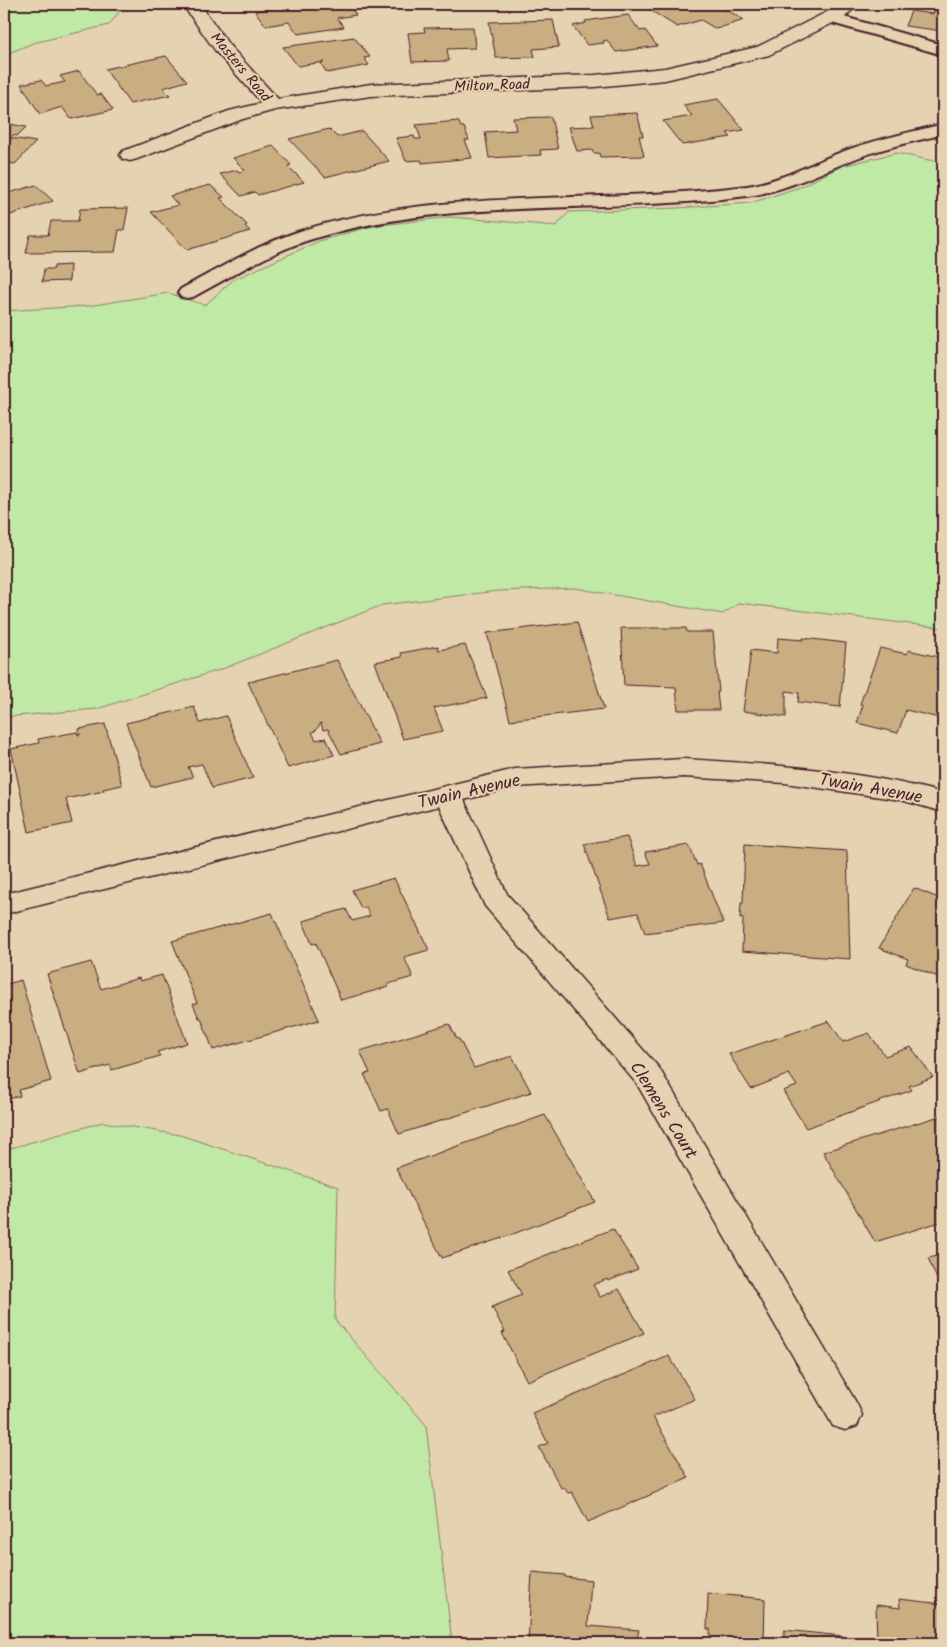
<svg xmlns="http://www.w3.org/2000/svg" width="947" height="1647" font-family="Kalam,sans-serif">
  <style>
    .green { fill: #bfe9a5; stroke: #848468 }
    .building { fill: #c8ae81; stroke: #4a1f2b }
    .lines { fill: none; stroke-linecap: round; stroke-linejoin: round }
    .lane-casing { stroke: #4a1f2b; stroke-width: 4 }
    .street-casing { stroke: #4a1f2b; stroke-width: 3 }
    .lane { fill: #e5d2b0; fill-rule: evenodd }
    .street { fill: #e5d2b0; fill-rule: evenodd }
    .labels { text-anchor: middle; stroke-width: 4; stroke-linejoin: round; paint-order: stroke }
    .far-street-label { font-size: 15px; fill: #4a1f2b; stroke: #e5d2b0 }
    .street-label { font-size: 18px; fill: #4a1f2b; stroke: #e5d2b0 }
  </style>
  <rect width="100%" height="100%" fill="#e5d2b0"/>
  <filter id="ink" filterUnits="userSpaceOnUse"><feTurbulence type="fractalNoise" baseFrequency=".02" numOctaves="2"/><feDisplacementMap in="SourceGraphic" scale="10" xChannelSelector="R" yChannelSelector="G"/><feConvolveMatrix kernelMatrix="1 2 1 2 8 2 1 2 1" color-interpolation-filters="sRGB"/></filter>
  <g filter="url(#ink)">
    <path class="green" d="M 4,4 L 125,4 L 109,25 L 33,43 L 4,55 Z
      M 896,153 L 943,163 L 943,628 L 739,603 L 723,614 L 575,588 L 497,591 L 382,605 L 225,668 L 97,709 L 4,717 L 4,311 L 88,306 L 168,293 L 205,305 L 233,280 L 319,241 L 372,226 L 451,217 L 556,226 L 569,212 L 677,208 L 751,203 L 800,187 L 842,166 Z
      M 103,1122 L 180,1135 L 338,1187 L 335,1320 L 426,1425 L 452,1643 L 4,1643 L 4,1150 Z"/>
    <path class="building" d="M 303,4 L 316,4 L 319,8 L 347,4 L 356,15 L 337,18 L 344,27 L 298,34 L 289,22 L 266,26 L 255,11 Z
      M 669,4 L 717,4 L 744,20 L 716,29 L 701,20 L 677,27 L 650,10 Z
      M 750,4 L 774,4 L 765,9 Z
      M 937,4 L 943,4 L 943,31 L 905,26 L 911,11 L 933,14 Z
      M 628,15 L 640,31 L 645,30 L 657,46 L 616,52 L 607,40 L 603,41 L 604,43 L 587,45 L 573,26 L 586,23 L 585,21 Z
      M 553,20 L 559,47 L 533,49 L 535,57 L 496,58 L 489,22 Z
      M 473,27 L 475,48 L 447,49 L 449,61 L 412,62 L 408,33 L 425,32 L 424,28 Z
      M 354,37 L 370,57 L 364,58 L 369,65 L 327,73 L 321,64 L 324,62 L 298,66 L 283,47 Z
      M 166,56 L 187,81 L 163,88 L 170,95 L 130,104 L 105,69 Z
      M 79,71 L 97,95 L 101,94 L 113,110 L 71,119 L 62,107 L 40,114 L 21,84 L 41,80 L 46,86 L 65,82 L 60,76 Z
      M 718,99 L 744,130 L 727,133 L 731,137 L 682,145 L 663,121 L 692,116 L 683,105 Z
      M 637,113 L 643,136 L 639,136 L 644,156 L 600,157 L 599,153 L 593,153 L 592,150 L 577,151 L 569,127 L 594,126 L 591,115 Z
      M 551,117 L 558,149 L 540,150 L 541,155 L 489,158 L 485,132 L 516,130 L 513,118 Z
      M 458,121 L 461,127 L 464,127 L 469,140 L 465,140 L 472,158 L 422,163 L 421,160 L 406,161 L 396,138 L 414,136 L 415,139 L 421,139 L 416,125 Z
      M 4,123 L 26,127 L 17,136 L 13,135 L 11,138 L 36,142 L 15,164 L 4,162 Z
      M 329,129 L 337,137 L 362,131 L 389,161 L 325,177 L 289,139 Z
      M 273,146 L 291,165 L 288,166 L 304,182 L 258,195 L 255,192 L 241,196 L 220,174 L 237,170 L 239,172 L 245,170 L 233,158 Z
      M 36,185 L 53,201 L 4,217 L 4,190 L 9,193 Z
      M 210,185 L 224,197 L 220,198 L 247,225 L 245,226 L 250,231 L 187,250 L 151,212 L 178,205 L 170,196 Z
      M 128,208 L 124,230 L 119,230 L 115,252 L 26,253 L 30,235 L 48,235 L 51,221 L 78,221 L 80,209 Z
      M 70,265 L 69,281 L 42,282 L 44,269 L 54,269 L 54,266 Z
      M 577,622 L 604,709 L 510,720 L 487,633 Z
      M 621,628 L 686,628 L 687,632 L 713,632 L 719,692 L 717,692 L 719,710 L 678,710 L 676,687 L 624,685 Z
      M 778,638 L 803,640 L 803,638 L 846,643 L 840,707 L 798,702 L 799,693 L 786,691 L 786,717 L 743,711 L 751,650 L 777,653 Z
      M 465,645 L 487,698 L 434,708 L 443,731 L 403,739 L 375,662 L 402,657 L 401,653 L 438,646 L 439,650 Z
      M 880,648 L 907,654 L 908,650 L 943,658 L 943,719 L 906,710 L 898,733 L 857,723 L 863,705 L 860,704 Z
      M 337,660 L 380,744 L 341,754 L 328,729 L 323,730 L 321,723 L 315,731 L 312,732 L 316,740 L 326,738 L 334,755 L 288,768 L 248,682 Z
      M 194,707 L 200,723 L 226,716 L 253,778 L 212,788 L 202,764 L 188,767 L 193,777 L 151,787 L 126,723 Z
      M 105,724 L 122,785 L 103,789 L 104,791 L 66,799 L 72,823 L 29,832 L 11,749 L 39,743 L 38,739 L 77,732 L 78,735 L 80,735 L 79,729 Z
      M 627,837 L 637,866 L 650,864 L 645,852 L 689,845 L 697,865 L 700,864 L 723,923 L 645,933 L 638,913 L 610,918 L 584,844 Z
      M 745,844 L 847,851 L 850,959 L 742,951 L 743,918 L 740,919 L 741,903 L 743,903 Z
      M 394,878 L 429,950 L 404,957 L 413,977 L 388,984 L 388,987 L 341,1000 L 316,943 L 312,944 L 303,921 L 346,909 L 352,921 L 370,916 L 366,907 L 361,908 L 352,890 Z
      M 914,888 L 943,900 L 943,979 L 906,964 L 908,959 L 879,948 Z
      M 272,913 L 319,1020 L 213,1050 L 201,1018 L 199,1018 L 193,1004 L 197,1003 L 172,941 Z
      M 91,962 L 101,989 L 139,978 L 140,981 L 162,975 L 187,1043 L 157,1052 L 160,1056 L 112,1070 L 110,1065 L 80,1074 L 47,974 Z
      M 21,980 L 51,1081 L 19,1090 L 20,1096 L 4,1100 L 4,985 Z
      M 829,1021 L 843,1042 L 869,1033 L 885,1056 L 911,1047 L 933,1077 L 909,1086 L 912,1090 L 806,1128 L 783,1091 L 797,1086 L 789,1074 L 751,1089 L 729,1054 Z
      M 449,1024 L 457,1039 L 459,1039 L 474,1068 L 512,1056 L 531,1092 L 399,1134 L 388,1109 L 381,1111 L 364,1074 L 370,1073 L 360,1051 Z
      M 545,1115 L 595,1202 L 508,1236 L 442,1258 L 396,1168 Z
      M 943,1115 L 943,1221 L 875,1242 L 823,1152 Z
      M 613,1229 L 638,1269 L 608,1281 L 607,1279 L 593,1285 L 600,1297 L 619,1289 L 644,1333 L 527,1381 L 502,1333 L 505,1332 L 492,1307 L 522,1295 L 508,1270 Z
      M 943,1255 L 943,1293 L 928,1258 Z
      M 669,1356 L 695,1399 L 653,1417 L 689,1478 L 588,1522 L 572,1492 L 568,1493 L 564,1487 L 561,1488 L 539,1447 L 548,1443 L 532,1413 Z
      M 532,1572 L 565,1575 L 565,1577 L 591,1580 L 588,1626 L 639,1630 L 637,1638 L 667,1640 L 667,1643 L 528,1643 Z
      M 708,1593 L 765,1599 L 764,1643 L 710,1643 L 710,1629 L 707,1629 Z
      M 899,1599 L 943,1604 L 943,1643 L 877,1643 L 876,1605 L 900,1608 Z
      M 784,1630 L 843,1636 L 843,1643 L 784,1643 Z"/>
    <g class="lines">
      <g class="lane-casing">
        <path id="lane" d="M 830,13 L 943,45 L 943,55 L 825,21 L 822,18 L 825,15 Z
          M 943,124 L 943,134 C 914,142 885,147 857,158 C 821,172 786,191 747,196 C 603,215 448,196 309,240 C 268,253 231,277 193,297 L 187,298 L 181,297 L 178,293 L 181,289 C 218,269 254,247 294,233 C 434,186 600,205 747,186 C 782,181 814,162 847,150 C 878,139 911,132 943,124 Z"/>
      </g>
      <g class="street-casing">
        <path id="street" d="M 182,4 L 200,4 L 229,45 L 278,99 L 371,84 L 595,75 L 665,68 L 757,47 L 833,9 L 839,4 L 858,4 L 845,17 L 769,55 L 665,80 L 595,87 L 371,96 L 275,110 L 243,119 L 137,159 L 130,161 L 123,159 L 120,155 L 123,151 L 229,111 L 262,103 L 217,53 Z
          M 683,759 C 771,764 858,770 943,793 L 943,812 L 901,800 L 785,783 L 683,777 L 515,787 L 464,800 L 507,894 L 659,1068 L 857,1404 L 862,1415 L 857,1426 L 845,1430 L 833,1426 L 637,1084 L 485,906 L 439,806 L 4,914 L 4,894 L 515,769 Z"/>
      </g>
      <use href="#lane" class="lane"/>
      <use href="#street" class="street"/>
    </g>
  </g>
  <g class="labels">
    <g class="far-street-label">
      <text transform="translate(241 67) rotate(50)" y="5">Masters Road</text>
      <text transform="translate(492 85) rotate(-2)" y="5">Milton Road</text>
    </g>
    <g class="street-label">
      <text transform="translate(871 788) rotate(10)" y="6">Twain Avenue</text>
      <text transform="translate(469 791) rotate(-13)" y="6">Twain Avenue</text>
      <text transform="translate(664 1110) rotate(58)" y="6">Clemens Court</text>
    </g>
  </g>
  <rect width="947" height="1647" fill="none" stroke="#e5d2b0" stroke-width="20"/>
  <rect x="10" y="10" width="927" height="1627" fill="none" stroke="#4a1f2b" stroke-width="2" filter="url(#ink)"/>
</svg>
